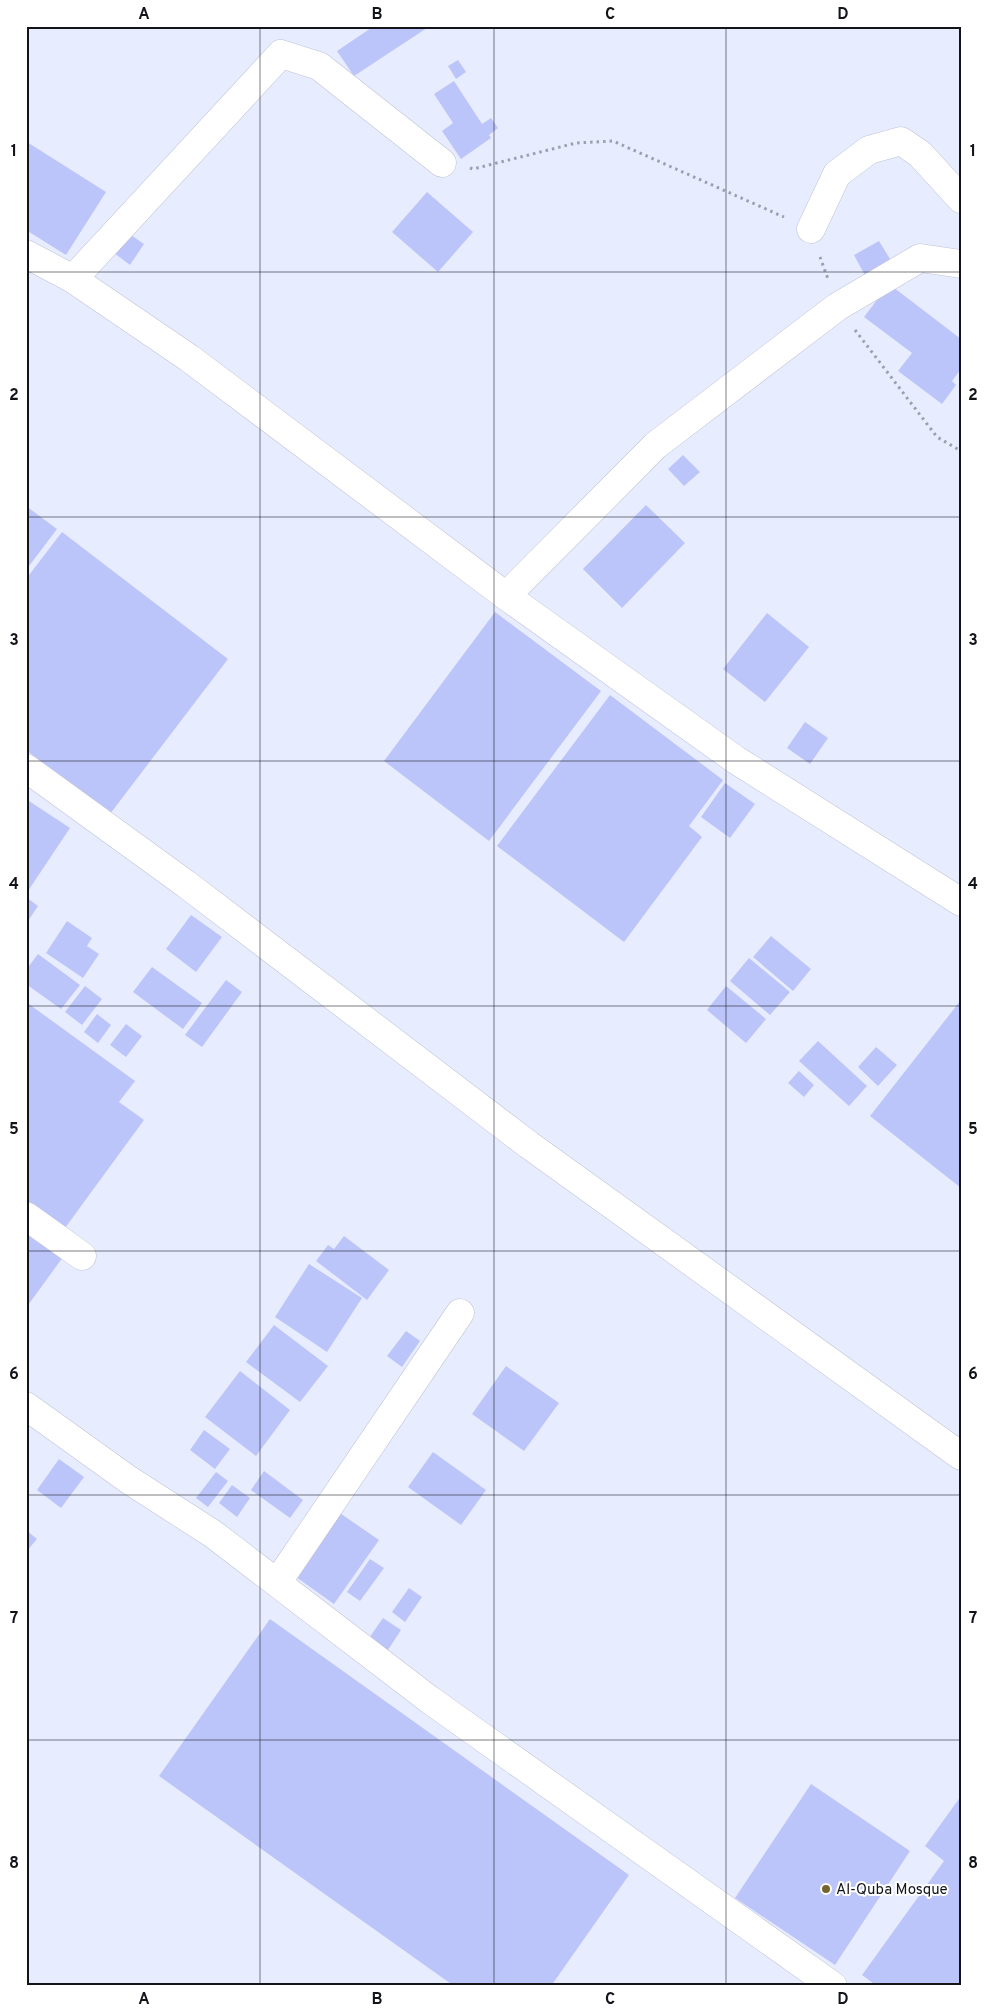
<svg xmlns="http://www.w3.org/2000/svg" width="987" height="2012" font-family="Overpass,sans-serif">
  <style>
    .building { fill: #bcc5f9 }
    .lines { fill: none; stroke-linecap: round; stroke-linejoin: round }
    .minor-casing { stroke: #bec2d5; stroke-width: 29 }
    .path { stroke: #9c9fad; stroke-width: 3; stroke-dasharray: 2.5 4; stroke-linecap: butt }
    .minor { stroke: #fff; stroke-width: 28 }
    .grid { fill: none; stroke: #12141a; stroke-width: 1; stroke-opacity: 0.55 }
    .poi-dot { fill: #746432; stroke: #fff; stroke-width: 2 }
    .labels { text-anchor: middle; stroke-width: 4; stroke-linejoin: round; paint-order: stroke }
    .poi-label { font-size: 15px; fill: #12141a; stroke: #fff; text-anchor: start }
    .neatline { fill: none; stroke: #12141a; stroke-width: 2 }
    .grid-label { font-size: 16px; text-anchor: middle; font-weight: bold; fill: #12141a }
  </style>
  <rect width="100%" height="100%" fill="#e8ecff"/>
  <path class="building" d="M 374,26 L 430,26 L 354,76 L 337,51 Z
    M 458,60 L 466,72 L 456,79 L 448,66 Z
    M 454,81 L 482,124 L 491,118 L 498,128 L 489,135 L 491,138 L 461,159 L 442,131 L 453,123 L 434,94 Z
    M 27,142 L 106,192 L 66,255 L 26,230 Z
    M 427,192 L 473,232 L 438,272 L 392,232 Z
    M 128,233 L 144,244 L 130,265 L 114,253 Z
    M 879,241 L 893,264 L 867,279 L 854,255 Z
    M 889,284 L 961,339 L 961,369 L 952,381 L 956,385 L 942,404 L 898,371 L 912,353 L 864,317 Z
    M 683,455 L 700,472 L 684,486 L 668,469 Z
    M 646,505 L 685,543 L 622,608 L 583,569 Z
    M 26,506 L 57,529 L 26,570 Z
    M 62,532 L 228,659 L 110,814 L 26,750 L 26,579 Z
    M 495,612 L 601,691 L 489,841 L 384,761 Z
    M 767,613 L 809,647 L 765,702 L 723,669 Z
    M 610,695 L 723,780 L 689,826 L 702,837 L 624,942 L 497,846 Z
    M 805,722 L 828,738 L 810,764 L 787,748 Z
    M 725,783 L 755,804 L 730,838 L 701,817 Z
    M 26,799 L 70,828 L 26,894 Z
    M 26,897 L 38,906 L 26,924 Z
    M 191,915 L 222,937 L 196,972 L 166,949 Z
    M 67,921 L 92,938 L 87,946 L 99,954 L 83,978 L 46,953 Z
    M 771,936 L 811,969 L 793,991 L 753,957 Z
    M 38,954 L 80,985 L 61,1009 L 26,984 L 26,970 Z
    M 749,958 L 790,992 L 770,1015 L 730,981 Z
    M 152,967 L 202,1003 L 183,1029 L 133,992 Z
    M 226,980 L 242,992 L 202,1047 L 185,1035 Z
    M 85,986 L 102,999 L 82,1025 L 65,1012 Z
    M 726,986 L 766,1019 L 746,1043 L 707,1010 Z
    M 961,1000 L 961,1188 L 870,1116 Z
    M 26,1002 L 135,1081 L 119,1102 L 144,1120 L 65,1228 L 26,1200 Z
    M 97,1014 L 111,1025 L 98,1043 L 84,1032 Z
    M 126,1024 L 142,1036 L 126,1057 L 110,1045 Z
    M 818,1041 L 867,1086 L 849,1106 L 799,1061 Z
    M 876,1047 L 897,1065 L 878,1086 L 858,1067 Z
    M 799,1071 L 814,1085 L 804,1097 L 788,1083 Z
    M 26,1231 L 63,1257 L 26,1308 Z
    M 344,1236 L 389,1270 L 367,1300 L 316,1261 L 328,1245 L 334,1249 Z
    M 309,1264 L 362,1298 L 327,1352 L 275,1317 Z
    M 274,1325 L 328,1366 L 300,1402 L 246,1362 Z
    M 406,1331 L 420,1341 L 402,1367 L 387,1356 Z
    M 506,1366 L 559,1403 L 524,1451 L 472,1414 Z
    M 240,1371 L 290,1410 L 256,1456 L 205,1417 Z
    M 204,1430 L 230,1449 L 215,1469 L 190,1450 Z
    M 433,1452 L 486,1490 L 461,1525 L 408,1487 Z
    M 59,1459 L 84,1477 L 61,1508 L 37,1490 Z
    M 264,1471 L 303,1500 L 290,1518 L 251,1490 Z
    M 216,1472 L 228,1481 L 208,1507 L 196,1498 Z
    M 232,1485 L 250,1498 L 237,1517 L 219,1503 Z
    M 334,1509 L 379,1540 L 334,1604 L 289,1572 Z
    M 26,1530 L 37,1539 L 26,1552 Z
    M 370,1559 L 384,1568 L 360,1601 L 347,1592 Z
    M 409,1588 L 422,1597 L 405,1622 L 392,1612 Z
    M 383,1618 L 401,1630 L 386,1653 L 367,1641 Z
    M 270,1619 L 629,1875 L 551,1986 L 454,1986 L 159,1776 Z
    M 811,1784 L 910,1851 L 835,1965 L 735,1898 Z
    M 961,1796 L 961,1986 L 877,1986 L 862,1975 L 944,1861 L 925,1846 Z"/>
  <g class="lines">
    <g class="minor-casing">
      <path id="minor" d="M 811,229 L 837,174 L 869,150 L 901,141 L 920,154 L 961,199
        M 26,254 L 73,279 L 189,358 L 506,596 L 736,760 L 961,902
        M 73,279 L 281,54 L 319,66 L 442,163
        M 506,596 L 656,445 L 837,307 L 920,258 L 961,264
        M 26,768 L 186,884 L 529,1145 L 961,1456
        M 26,1216 L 82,1256
        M 26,1406 L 129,1480 L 213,1534 L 430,1700 L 833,1986
        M 277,1583 L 460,1313"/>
    </g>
    <path class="path" d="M 470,168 L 473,169 L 576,143 L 613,141 L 784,217
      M 820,257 L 828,279
      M 855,330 L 937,437 L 961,451"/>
    <use href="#minor" class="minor"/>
  </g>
  <path class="grid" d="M 260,26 L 260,1986M 494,26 L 494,1986M 726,26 L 726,1986M 26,272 L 961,272M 26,517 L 961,517M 26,761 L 961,761M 26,1006 L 961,1006M 26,1251 L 961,1251M 26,1495 L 961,1495M 26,1740 L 961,1740"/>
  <circle class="poi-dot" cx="826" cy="1889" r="5"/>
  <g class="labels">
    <g class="poi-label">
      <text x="836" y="1894">Al-Quba Mosque</text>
    </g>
  </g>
  <rect width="987" height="2012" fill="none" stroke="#ffffff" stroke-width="55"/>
  <rect x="28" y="28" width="932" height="1956" class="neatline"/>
  <g class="grid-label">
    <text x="144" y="19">A</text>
    <text x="377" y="19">B</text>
    <text x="610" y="19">C</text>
    <text x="843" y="19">D</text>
    <text x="14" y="156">1</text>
    <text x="973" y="156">1</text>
    <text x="14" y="400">2</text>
    <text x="973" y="400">2</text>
    <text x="14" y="645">3</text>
    <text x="973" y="645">3</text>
    <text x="14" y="889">4</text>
    <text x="973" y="889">4</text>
    <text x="14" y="1134">5</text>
    <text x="973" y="1134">5</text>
    <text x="14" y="1379">6</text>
    <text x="973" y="1379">6</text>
    <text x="14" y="1623">7</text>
    <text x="973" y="1623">7</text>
    <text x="14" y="1868">8</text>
    <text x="973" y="1868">8</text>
    <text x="144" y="2004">A</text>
    <text x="377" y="2004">B</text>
    <text x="610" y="2004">C</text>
    <text x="843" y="2004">D</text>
  </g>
</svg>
